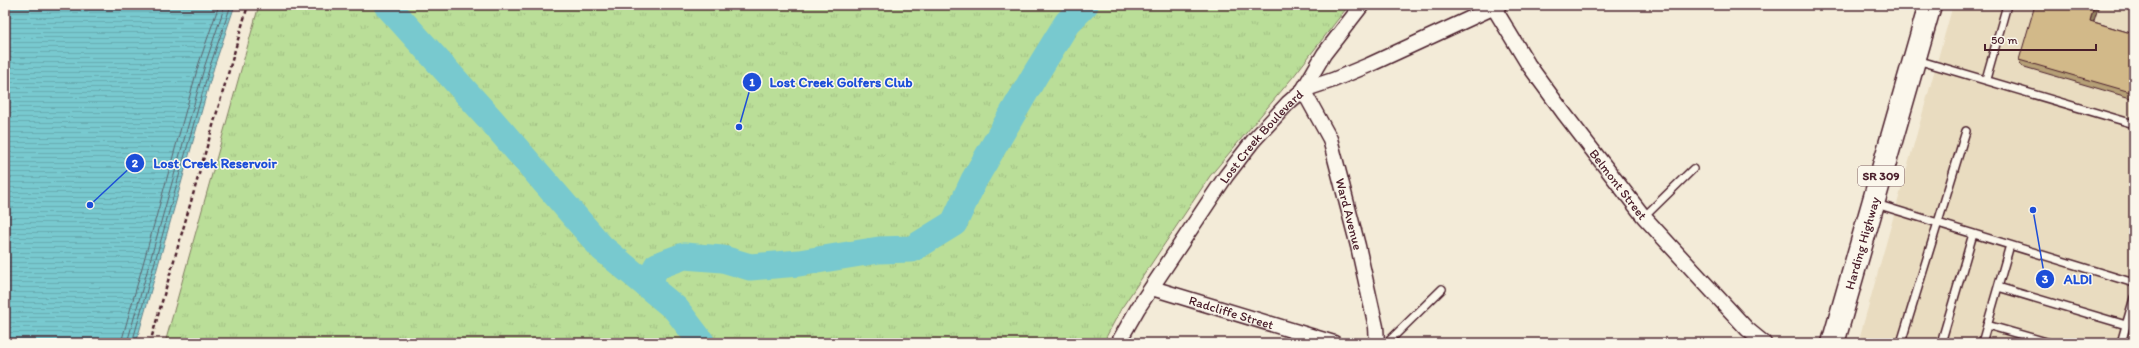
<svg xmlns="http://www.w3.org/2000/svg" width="2139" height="348" font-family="Itim,sans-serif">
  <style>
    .built { fill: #e9dcc0 }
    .grass { fill: url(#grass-tufts); stroke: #827e62 }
    .water { fill: url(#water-rules); stroke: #66858d }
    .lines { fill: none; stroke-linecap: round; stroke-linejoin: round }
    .shore { stroke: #5c636d; stroke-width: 1 }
    .river { stroke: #78c9cf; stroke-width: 27 }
    .lane-casing { stroke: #4a1f2b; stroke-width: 10 }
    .street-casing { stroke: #4a1f2b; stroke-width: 17 }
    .primary-casing { stroke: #4a1f2b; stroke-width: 25 }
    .path { stroke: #4a1f2b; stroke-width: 2.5; stroke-dasharray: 4 3; stroke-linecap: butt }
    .lane { stroke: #fbf7ec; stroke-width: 7 }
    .street { stroke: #fbf7ec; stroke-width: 14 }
    .primary { stroke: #fbf7ec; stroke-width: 22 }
    .wall { fill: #b59f76; stroke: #4a1f2b }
    .shaded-wall { fill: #938260; stroke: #4a1f2b }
    .building { fill: #d2b989; stroke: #4a1f2b }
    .labels { text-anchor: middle; stroke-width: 3; stroke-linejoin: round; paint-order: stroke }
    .shield { fill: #fbf7ec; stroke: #7f6065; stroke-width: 1 }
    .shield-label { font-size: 12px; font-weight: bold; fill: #4a1f2b }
    .street-label { font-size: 13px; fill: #4a1f2b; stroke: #fbf7ec }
    .leader { fill: none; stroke: #1d4ed8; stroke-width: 1.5 }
    .callout-dot { fill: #1d4ed8; stroke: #fbf7ec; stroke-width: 1.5 }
    .mark-label { font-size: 12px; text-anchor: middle; font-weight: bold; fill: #fff }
    .callout-label { font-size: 14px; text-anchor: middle; font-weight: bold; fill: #1d4ed8; stroke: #fbf7ec; stroke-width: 3; stroke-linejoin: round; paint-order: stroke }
  </style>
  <defs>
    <pattern id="grass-tufts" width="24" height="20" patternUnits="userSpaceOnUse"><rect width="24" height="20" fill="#bade98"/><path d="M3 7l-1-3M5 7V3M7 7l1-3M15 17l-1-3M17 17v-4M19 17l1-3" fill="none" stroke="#a1be83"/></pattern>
    <pattern id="water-rules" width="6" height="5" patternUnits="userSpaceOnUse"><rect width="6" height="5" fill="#78c9cf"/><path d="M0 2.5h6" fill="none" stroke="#69acb2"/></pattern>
  </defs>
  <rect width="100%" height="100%" fill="#f3ebd8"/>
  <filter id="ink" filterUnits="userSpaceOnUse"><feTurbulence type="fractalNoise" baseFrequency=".025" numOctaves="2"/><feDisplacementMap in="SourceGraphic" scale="8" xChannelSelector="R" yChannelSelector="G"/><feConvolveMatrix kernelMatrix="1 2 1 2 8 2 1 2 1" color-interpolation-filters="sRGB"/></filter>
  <g filter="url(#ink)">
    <path class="built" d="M 1953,5 L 2134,5 L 2134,343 L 1858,343 Z"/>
    <path class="grass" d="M 259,5 L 1349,5 L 1293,77 L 1210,176 L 1121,309 L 1103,343 L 165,343 Z"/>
    <path class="water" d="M 5,5 L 235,5 L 214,67 L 136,343 L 5,343 Z"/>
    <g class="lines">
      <path class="shore" d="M 121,343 L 199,63 L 219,5
        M 127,343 L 205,65 L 225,5
        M 132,343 L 210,66 L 231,5"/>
      <path class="river" d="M 387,5 L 492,121 L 602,248 L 676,309 L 702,343
        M 655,291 L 650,278 L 657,266 L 684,256 L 723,259 L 750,267 L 799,263 L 879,250 L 912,249 L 954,223 L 974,180 L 1035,75 L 1067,23 L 1085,5"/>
      <g class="lane-casing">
        <path id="lane" d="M 1917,60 L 2134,124
          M 1986,79 L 2007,5
          M 1876,204 L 2134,283
          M 1644,217 L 1693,169
          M 1998,287 L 2126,325
          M 1987,325 L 2050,343
          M 1387,343 L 1442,289
          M 1901,343 L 1966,131
          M 1941,343 L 1973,234
          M 1982,343 L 2010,245
          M 2121,343 L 2134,298"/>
      </g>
      <g class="street-casing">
        <g id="street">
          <path id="s1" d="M 1362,5 L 1324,54 L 1303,90 L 1330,139 L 1358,246 L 1376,327 L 1377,343"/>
          <path id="s2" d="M 1494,8 L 1528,64 L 1563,112 L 1644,217 L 1747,329 L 1764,343"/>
          <path id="s3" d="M 1152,288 L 1334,343"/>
          <path id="s4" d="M 1118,343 L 1138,308 L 1226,176 L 1253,141 L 1288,103 L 1303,90 L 1333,80 L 1369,65 L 1499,5"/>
        </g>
      </g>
      <g class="primary-casing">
        <g id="primary">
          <path id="s5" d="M 1833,343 L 1930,5"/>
        </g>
      </g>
      <path class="path" d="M 150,343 L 248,5"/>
      <use href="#lane" class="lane"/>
      <use href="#street" class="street"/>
      <use href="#primary" class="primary"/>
    </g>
    <path class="wall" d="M 2094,22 L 2134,34 L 2134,99 L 2021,66 L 2019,60 Z"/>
    <path class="shaded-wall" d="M 2094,5 L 2099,5 L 2092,27 L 2090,21 Z"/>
    <path class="building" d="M 2035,5 L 2094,5 L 2090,21 L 2134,34 L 2134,93 L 2019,60 Z"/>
  </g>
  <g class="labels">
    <rect class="shield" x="1858" y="166" width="46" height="20" rx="3"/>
    <g class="shield-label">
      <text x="1881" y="180">SR 309</text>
    </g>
    <g class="street-label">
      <text dy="5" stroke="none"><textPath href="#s4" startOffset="252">Lost Creek Boulevard</textPath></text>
      <text dy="5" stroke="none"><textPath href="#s2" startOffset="216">Belmont Street</textPath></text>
      <text dy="5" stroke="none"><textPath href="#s1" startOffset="237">Ward Avenue</textPath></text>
      <text dy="5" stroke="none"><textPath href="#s5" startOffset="104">Harding Highway</textPath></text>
      <text dy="5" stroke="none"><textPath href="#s3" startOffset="83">Radcliffe Street</textPath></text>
    </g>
  </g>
  <path class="leader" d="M739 127L752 82M90 205L135 163M2033 210L2045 279"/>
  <g class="callout-dot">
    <circle cx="739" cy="127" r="4"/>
    <circle cx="90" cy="205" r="4"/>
    <circle cx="2033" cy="210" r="4"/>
    <circle cx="752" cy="82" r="10"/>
    <circle cx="135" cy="163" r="10"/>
    <circle cx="2045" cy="279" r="10"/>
  </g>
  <g class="mark-label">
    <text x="752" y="86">1</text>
    <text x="135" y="167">2</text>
    <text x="2045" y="283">3</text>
  </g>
  <g class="callout-label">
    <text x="841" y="87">Lost Creek Golfers Club</text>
    <text x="215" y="168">Lost Creek Reservoir</text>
    <text x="2078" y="284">ALDI</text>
  </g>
  <rect width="2139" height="348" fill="none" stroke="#fbf7ec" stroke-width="20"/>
  <rect x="10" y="10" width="2119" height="328" fill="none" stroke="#4a1f2b" stroke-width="1.5" filter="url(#ink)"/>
  <path d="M1985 44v6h111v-6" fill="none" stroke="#4a1f2b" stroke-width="2"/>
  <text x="1991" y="44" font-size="12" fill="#4a1f2b" stroke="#fbf7ec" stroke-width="3" paint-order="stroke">50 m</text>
</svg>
